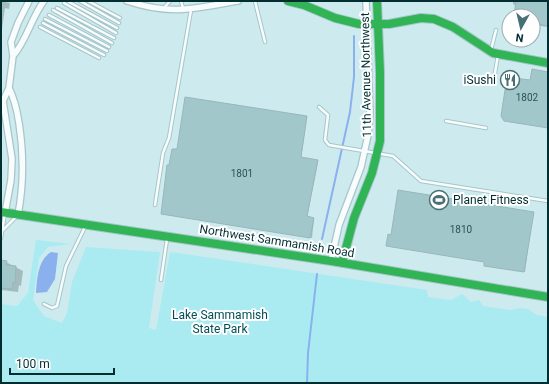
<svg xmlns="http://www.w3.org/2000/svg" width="549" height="384" font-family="Roboto,sans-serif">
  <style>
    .green { fill: #aaebf1 }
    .water { fill: #8ab0ee }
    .shadow { fill: #0003 }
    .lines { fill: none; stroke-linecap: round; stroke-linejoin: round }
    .stream { stroke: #8ab0ee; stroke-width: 2 }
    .building { fill: #a2c7cb; stroke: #97b7bb }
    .lane-casing { stroke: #a6c6ca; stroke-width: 4.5 }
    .street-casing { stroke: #a6c6ca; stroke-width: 8 }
    .fast-casing { stroke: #a6c6ca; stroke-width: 10 }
    .lane { stroke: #f8fcfc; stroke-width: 2.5 }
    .street { stroke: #f8fcfc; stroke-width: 5.5 }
    .fast { stroke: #30b455; stroke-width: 8 }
    .labels { text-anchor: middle; stroke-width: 4; stroke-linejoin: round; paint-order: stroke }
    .number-label { font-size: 10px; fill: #2a5458 }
    .street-label { font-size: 12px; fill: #022e32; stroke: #fff }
    .poi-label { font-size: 12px; fill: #022e32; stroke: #fff; text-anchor: end }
    .park-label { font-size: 12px; fill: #004f56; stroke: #fff }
  </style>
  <rect width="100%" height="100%" fill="#cdebee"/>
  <path class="green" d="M 36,240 L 71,244 L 48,247 L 39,258 L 33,300 L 44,316 L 62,323 L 67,313 L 72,282 L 86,247 L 160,252 L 149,328 L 156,330 L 170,252 L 174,253 L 172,252 L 427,290 L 428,297 L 451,300 L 462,294 L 471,302 L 479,300 L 483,306 L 510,310 L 520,308 L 528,309 L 537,315 L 548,317 L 548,383 L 1,383 L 1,304 L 17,306 L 28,293 Z"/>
  <path class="water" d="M 51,252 L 58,253 L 55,279 L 47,292 L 36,293 C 37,278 38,260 51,252 Z"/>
  <path class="shadow" d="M 1,1 L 10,3 L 9,9 L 5,8 L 2,29 Z
    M 513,1 L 548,1 L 548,27 L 533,25 L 533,16 L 515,16 L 516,6 L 513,4 Z
    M 307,117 L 301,158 L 318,161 L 307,218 L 314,219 L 312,238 L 164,214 L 170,166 L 177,150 Z
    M 533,213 L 525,272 L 486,266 Z
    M 1,261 L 6,262 L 23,271 L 21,286 L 19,285 L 18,292 L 1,290 Z"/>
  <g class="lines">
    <path class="stream" d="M 322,239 L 350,112 L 354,77 L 354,36
      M 307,383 L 308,353 L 317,274"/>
  </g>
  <path class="building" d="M 516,1 L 548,1 L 548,26 L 533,23 L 533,16 L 514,16 Z
    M 532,69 L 548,72 L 548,128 L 504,121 L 501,116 L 507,77 L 530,80 Z
    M 185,97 L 307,116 L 301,157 L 318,160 L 307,216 L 314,218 L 310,238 L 161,214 L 167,165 L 169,165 L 172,149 L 177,149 Z
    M 398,190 L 534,212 L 524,272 L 484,266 L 484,262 L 386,246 L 388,234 L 391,235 Z
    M 1,260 L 7,261 L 6,265 L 16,266 L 15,283 L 13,282 L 12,289 L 1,288 Z"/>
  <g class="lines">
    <g class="lane-casing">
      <path id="lane" d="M 80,1 L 119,23
        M 88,1 L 120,18
        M 181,1 L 183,8
        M 255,1 L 265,42
        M 69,2 L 117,28
        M 64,3 L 116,33
        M 57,8 L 114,38
        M 164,8 L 170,1
        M 53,10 L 112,43
        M 49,15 L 109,47
        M 45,19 L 107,51
        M 43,23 L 104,55
        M 40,27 L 99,58
        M 491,50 L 496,30
        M 495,73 L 498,55
        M 319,107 L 328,115 L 325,140 L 329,145 L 393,156 L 421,181 L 548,201
        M 446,121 L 486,128
        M 155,205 L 163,153 L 169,138 L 191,10
        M 3,230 L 16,217
        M 1,238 L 5,213
        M 161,280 L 167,239
        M 44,304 L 52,308 L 57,306 L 66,266 L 85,227"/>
    </g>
    <g class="street-casing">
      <path id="street" d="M 127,1 C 172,16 194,8 238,1
        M 13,56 C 27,40 31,18 44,1
        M 9,88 C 15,100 17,110 19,123 C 24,155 24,183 18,215
        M 5,213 L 11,180 L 12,159 L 3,101 L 9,88 L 13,56 L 11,42 L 18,23 L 29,1
        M 331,261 L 339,225 L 361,167 L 368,135 L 370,114 L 366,1"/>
    </g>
    <g class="fast-casing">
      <path id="fast" d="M 288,1 L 304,5 L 335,18 L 359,24 L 389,24 L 421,18 L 434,19 L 453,27 L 493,53 L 548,63
        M 1,212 L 331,261 L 548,297
        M 342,263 L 354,218 L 372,173 L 380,141 L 380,72 L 377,1"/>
    </g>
    <use href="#lane" class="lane"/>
    <use href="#street" class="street"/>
    <use href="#fast" class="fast"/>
  </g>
  <defs>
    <g id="restaurant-ring" transform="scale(1)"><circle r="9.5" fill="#fff" stroke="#497074" stroke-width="1.5"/><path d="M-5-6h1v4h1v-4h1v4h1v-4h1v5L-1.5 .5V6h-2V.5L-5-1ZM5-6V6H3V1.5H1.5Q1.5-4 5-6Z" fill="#497074"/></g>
    <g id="stadium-ring" transform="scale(1)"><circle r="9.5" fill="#fff" stroke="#497074" stroke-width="1.5"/><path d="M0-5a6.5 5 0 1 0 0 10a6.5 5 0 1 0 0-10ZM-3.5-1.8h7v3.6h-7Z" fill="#497074"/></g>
  </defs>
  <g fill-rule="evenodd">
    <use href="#restaurant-ring" x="510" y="80"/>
    <use href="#stadium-ring" x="439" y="200"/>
  </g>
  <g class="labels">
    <g class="number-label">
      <text x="527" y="101">1802</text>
      <text x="242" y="177">1801</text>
      <text x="461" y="233">1810</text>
    </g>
    <g class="street-label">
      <text transform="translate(366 75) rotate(-91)" y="4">11th Avenue Northwest</text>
      <text transform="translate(277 241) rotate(9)" y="4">Northwest Sammamish Road</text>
    </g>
    <g class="poi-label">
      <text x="496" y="84">iSushi</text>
      <text x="453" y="204" text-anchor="start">Planet Fitness</text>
    </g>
    <g class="park-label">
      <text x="220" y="319">Lake Sammamish<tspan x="220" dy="14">State Park</tspan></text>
    </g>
  </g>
  <rect width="549" height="384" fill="none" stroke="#022e32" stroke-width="4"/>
  <g transform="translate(521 28) rotate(188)"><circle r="19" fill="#ffffff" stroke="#9aabad"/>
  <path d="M0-3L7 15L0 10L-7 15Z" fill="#497074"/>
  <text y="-6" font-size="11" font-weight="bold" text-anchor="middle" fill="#022e32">N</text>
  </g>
  <path d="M10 368v6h104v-6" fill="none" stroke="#022e32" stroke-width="2"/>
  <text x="16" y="368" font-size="12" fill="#022e32" stroke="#ffffff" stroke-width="3" paint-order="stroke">100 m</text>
</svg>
